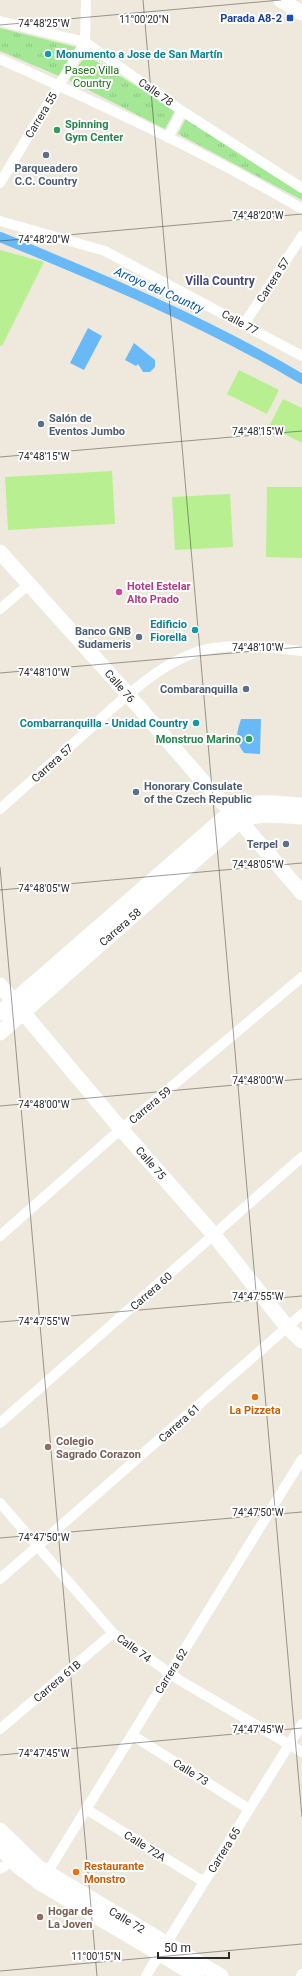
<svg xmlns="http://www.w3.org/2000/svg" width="302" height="1976" font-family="Roboto,sans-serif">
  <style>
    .park { fill: url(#park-tufts) }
    .pitch { fill: #b8ef90 }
    .water { fill: #69b9f6 }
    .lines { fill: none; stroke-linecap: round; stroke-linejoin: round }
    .canal { stroke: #69b9f6; stroke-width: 10 }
    .street { stroke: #fff; stroke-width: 10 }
    .secondary { stroke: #fff; stroke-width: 15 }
    .ticks { fill: none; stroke: #2b2b2b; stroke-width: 1; stroke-opacity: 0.45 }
    .transit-dot { fill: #1a4fb4; stroke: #fff; stroke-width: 1.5 }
    .culture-dot { fill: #0f9aa8; stroke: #fff; stroke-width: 1.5 }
    .leisure-dot { fill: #2e9e5b; stroke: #fff; stroke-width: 1.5 }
    .service-dot { fill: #5c6f8a; stroke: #fff; stroke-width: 1.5 }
    .hotel-dot { fill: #d1479c; stroke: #fff; stroke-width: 1.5 }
    .food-dot { fill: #e8710a; stroke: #fff; stroke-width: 1.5 }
    .education-dot { fill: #8d6e63; stroke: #fff; stroke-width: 1.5 }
    .labels { text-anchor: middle; stroke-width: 4; stroke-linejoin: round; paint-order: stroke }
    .transit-label { font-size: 11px; font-weight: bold; fill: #164399; stroke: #fff; text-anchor: end }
    .culture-label { font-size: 11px; font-weight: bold; fill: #0d838f; stroke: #fff; text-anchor: end }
    .park-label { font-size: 11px; fill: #1a6d16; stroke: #fff }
    .street-label { font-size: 11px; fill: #2b2b2b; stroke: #fff }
    .leisure-label { font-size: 11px; font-weight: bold; fill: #27864d; stroke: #fff; text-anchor: start }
    .service-label { font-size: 11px; font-weight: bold; fill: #4e5e75; stroke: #fff; text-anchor: end }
    .hotel-label { font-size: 11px; font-weight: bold; fill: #b23c85; stroke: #fff; text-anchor: start }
    .food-label { font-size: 11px; font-weight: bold; fill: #c56008; stroke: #fff }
    .education-label { font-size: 11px; font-weight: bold; fill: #785e54; stroke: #fff; text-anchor: start }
    .neighbourhood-label { font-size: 12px; font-weight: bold; fill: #48497f; stroke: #fff }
    .water-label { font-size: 12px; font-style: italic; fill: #0554a5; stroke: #fff }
    .ticks-label { font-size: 10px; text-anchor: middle; fill: #2b2b2b; stroke: #fff; stroke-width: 4; stroke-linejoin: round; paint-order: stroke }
  </style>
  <defs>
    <pattern id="park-tufts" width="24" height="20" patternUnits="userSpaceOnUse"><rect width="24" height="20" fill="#a4e795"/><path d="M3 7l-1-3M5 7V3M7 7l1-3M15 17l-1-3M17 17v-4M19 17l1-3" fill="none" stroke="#8dc681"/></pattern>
  </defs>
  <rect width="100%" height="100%" fill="#eee9dc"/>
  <path class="park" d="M 0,28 L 76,47 L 59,76 L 0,51 Z
    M 86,55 L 175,110 L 165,129 L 69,80 Z
    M 186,118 L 302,191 L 302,200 L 178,134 Z"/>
  <path class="pitch" d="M 0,250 L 44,262 L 2,346 L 0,345 Z
    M 239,370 L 279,390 L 267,414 L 227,394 Z
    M 283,399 L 302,408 L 302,443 L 269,426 Z
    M 112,471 L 115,524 L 8,530 L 5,477 Z
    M 267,487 L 302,487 L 302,558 L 266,557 Z
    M 230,494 L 233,547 L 175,550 L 172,497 Z"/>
  <path class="water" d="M 88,328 L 102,336 L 84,370 L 70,363 Z
    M 134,343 L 155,360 L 155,367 L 150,372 L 143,372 L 138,364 L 136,366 L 125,360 Z
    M 241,719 L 261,719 L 260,754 L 244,753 C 235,740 236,734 241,719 Z"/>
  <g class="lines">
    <path class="canal" d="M 0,237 C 103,279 206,322 302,379"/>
    <path class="street" d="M 0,21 L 85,42 L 182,111 L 302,188
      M 0,59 C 102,105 205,152 302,209
      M 168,138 L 182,111
      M 0,183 L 85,42 L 86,0
      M 0,221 L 105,251 L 302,356
      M 244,324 L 302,236
      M 0,609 L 29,584
      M 0,809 C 29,783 57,758 86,732 C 121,701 166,655 214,648 C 243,643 273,648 302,651
      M 0,1236 L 121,1129 L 302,977
      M 0,1423 L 302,1157
      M 0,1503 L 113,1633 L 181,1681 L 302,1752
      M 0,1579 L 302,1314
      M 0,1729 L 113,1633
      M 132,1735 L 249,1809
      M 86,1809 L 204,1882
      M 0,1869 L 17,1858
      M 45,1876 L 302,1459
      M 146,1976 L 302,1724
      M 301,1976 L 302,1974"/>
    <path class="secondary" d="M 281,0 L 302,13
      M 0,552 L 124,690 L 200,778 L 240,821 L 302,893
      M 0,985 L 121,1129 L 214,1235 L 287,1327 L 302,1341
      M 0,1013 L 232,811 C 252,798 279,804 302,805
      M 0,1033 L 240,821 C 259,812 281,816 302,817
      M 0,1830 L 38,1867 L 221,1976
      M 0,1847 L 19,1867 L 40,1883 L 197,1976"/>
  </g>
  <path class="ticks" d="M 143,0 L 302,1817M 0,25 L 281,0M 0,241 L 302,214M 0,457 L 302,431M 0,673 L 302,647M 0,867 L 97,1976M 0,890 L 302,863M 0,1106 L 302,1079M 0,1322 L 302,1296M 0,1538 L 302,1512M 0,1755 L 302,1728M 0,1971 L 302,1944"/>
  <rect class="transit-dot" x="286" y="14" width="8" height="8" rx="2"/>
  <g class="culture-dot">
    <circle cx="48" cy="54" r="4"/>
    <circle cx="195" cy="630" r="4"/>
    <circle cx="196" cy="723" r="4"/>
  </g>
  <g class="leisure-dot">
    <circle cx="57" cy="130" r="4"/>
    <circle cx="249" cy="739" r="4"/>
  </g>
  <g class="service-dot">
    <circle cx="46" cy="155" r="4"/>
    <circle cx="41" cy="424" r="4"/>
    <circle cx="139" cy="637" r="4"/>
    <circle cx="246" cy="689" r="4"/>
    <circle cx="136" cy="792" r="4"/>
    <circle cx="286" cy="844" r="4"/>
  </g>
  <circle class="hotel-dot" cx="119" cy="592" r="4"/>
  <g class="food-dot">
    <circle cx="255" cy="1397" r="4"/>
    <circle cx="76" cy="1872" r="4"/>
  </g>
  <g class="education-dot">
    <circle cx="48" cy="1447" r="4"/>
    <circle cx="40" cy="1917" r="4"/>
  </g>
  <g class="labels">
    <g class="transit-label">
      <text x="282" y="22">Parada A8-2</text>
    </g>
    <g class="culture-label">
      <text x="56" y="58" text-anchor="start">Monumento a Jose de San Martín</text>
      <text x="187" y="628">Edificio<tspan x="187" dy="13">Fiorella</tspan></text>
      <text x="188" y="727">Combarranquilla - Unidad Country</text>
    </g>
    <g class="park-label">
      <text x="92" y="74">Paseo Villa<tspan x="92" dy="13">Country</tspan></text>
    </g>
    <g class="street-label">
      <text transform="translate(156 92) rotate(35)" y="4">Calle 78</text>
      <text transform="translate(41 115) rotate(-59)" y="4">Carrera 55</text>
      <text transform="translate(273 280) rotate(-57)" y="4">Carrera 57</text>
      <text transform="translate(240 322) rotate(28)" y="4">Calle 77</text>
      <text transform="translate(120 686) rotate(49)" y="4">Calle 76</text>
      <text transform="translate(52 763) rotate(-42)" y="4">Carrera 57</text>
      <text transform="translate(120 927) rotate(-41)" y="4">Carrera 58</text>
      <text transform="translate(150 1105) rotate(-40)" y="4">Carrera 59</text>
      <text transform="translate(151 1163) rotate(49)" y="4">Calle 75</text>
      <text transform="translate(151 1291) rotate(-41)" y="4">Carrera 60</text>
      <text transform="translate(179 1423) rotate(-42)" y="4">Carrera 61</text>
      <text transform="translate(134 1648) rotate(36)" y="4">Calle 74</text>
      <text transform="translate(171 1671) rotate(-58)" y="4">Carrera 62</text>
      <text transform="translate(57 1681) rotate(-40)" y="4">Carrera 61B</text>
      <text transform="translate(191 1772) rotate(32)" y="4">Calle 73</text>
      <text transform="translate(145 1846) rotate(32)" y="4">Calle 72A</text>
      <text transform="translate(224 1850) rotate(-58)" y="4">Carrera 65</text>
      <text transform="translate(127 1920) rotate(31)" y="4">Calle 72</text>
    </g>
    <g class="leisure-label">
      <text x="65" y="128">Spinning<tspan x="65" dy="13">Gym Center</tspan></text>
      <text x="241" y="743" text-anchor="end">Monstruo Marino</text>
    </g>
    <g class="service-label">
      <text x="46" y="172" text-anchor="middle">Parqueadero<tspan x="46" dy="13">C.C. Country</tspan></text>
      <text x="49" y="422" text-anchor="start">Salón de<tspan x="49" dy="13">Eventos Jumbo</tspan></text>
      <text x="131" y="635">Banco GNB<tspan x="131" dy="13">Sudameris</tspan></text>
      <text x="238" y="693">Combaranquilla</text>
      <text x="144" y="790" text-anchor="start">Honorary Consulate<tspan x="144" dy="13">of the Czech Republic</tspan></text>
      <text x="278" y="848">Terpel</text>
    </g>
    <g class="hotel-label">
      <text x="127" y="590">Hotel Estelar<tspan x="127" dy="13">Alto Prado</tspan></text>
    </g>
    <g class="food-label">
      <text x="255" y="1414">La Pizzeta</text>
      <text x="84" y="1870" text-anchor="start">Restaurante<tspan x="84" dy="13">Monstro</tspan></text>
    </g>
    <g class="education-label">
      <text x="56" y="1445">Colegio<tspan x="56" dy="13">Sagrado Corazon</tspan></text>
      <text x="48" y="1915">Hogar de<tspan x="48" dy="13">La Joven</tspan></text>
    </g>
    <g class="neighbourhood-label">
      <text x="220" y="285">Villa Country</text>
    </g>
    <g class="water-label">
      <text transform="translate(159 290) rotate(24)" y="4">Arroyo del Country</text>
    </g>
  </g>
  <g class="ticks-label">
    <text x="144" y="23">11°00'20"N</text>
    <text x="44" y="27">74°48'25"W</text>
    <text x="258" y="219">74°48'20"W</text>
    <text x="44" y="243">74°48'20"W</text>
    <text x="258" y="435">74°48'15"W</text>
    <text x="44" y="460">74°48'15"W</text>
    <text x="258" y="651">74°48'10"W</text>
    <text x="44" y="676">74°48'10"W</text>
    <text x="258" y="868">74°48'05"W</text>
    <text x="44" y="892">74°48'05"W</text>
    <text x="258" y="1084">74°48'00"W</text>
    <text x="44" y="1108">74°48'00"W</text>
    <text x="258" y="1300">74°47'55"W</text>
    <text x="44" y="1325">74°47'55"W</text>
    <text x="258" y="1516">74°47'50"W</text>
    <text x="44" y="1541">74°47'50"W</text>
    <text x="258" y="1733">74°47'45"W</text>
    <text x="44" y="1757">74°47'45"W</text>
    <text x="96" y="1960">11°00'15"N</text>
  </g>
  <path d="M158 1952v6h71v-6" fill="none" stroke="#2b2b2b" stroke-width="2"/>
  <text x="164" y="1952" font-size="12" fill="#2b2b2b" stroke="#ffffff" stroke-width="3" paint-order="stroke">50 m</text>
</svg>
